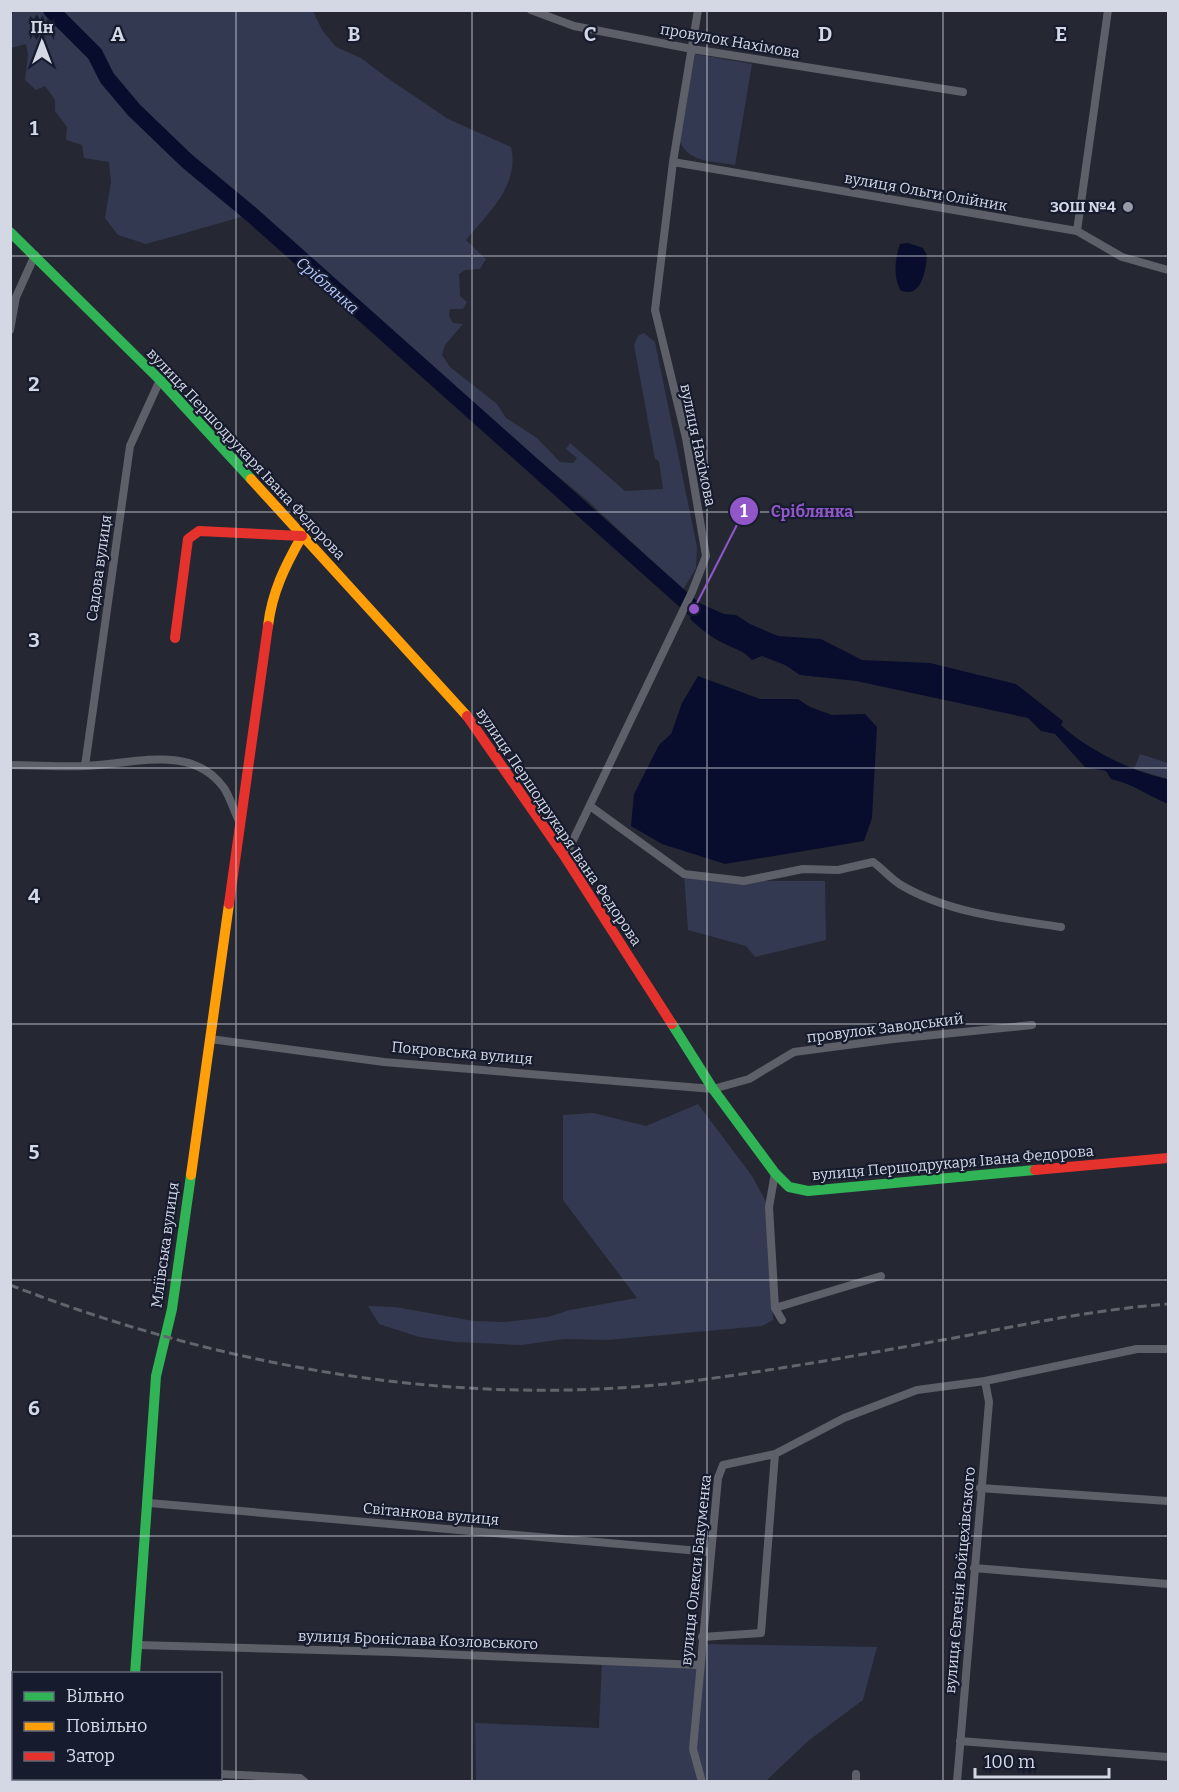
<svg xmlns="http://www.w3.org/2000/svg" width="1179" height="1792" font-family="Bitter,serif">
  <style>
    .green { fill: #333950 }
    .water { fill: #090d2d }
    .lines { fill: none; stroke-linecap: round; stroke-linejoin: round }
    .river { stroke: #090d2d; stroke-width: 16 }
    .street { stroke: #5d6068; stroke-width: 8 }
    .fast { stroke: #30b455; stroke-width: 10 }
    .slow { stroke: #ff9f0a; stroke-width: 10 }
    .jam { stroke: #e5322d; stroke-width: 10 }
    .rail { stroke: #63656d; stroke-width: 3; stroke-dasharray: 9 4.5; stroke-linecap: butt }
    .grid { fill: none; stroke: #d4d8e5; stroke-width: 1.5; stroke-opacity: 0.55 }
    .poi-dot { fill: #979aa6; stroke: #161c2e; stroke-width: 2 }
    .labels { text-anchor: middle; stroke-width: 4.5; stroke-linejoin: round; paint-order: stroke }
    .street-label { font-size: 15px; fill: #d4d8e5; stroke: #161c2e }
    .poi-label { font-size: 15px; font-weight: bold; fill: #d4d8e5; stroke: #161c2e; text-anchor: end }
    .water-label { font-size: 16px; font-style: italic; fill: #b4c5fc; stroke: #161c2e }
    .grid-label { font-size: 20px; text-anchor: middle; font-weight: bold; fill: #d4d8e5; stroke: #161c2e; stroke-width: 4.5; stroke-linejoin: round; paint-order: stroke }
    .leader { fill: none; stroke: #9157c8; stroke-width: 2 }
    .callout-dot { fill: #9157c8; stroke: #161c2e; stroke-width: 2 }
    .mark-label { font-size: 18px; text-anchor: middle; font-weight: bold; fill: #fff }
    .callout-label { font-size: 16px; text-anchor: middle; font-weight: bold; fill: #9157c8; stroke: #161c2e; stroke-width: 4.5; stroke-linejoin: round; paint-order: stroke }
  </style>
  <rect width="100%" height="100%" fill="#252832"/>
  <path class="green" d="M 14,10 L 313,11 L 322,30 L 336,47 L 361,58 L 386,77 L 448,119 L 511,147 C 520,185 488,213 466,240 L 486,259 L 480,269 L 465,270 L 459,274 L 460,296 L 467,302 L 463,309 L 450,309 L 449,316 L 453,323 L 463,324 L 445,345 L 442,355 L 450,367 L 497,404 L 506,418 L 537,438 L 560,462 L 573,463 L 577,458 L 566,449 L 570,443 L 625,491 L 663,489 L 659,461 L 655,459 L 634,345 L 638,336 L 644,333 L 655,342 L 697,547 L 696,568 L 683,590 L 588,501 L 371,322 L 252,214 L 146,244 L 118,235 L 105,218 L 111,182 L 109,162 L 84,158 L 82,145 L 66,140 L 67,127 L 55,111 L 55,100 L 45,86 L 36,90 L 25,80 L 28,55 L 26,44 L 11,48 L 11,17 Z
    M 695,54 L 752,64 L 735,165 C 714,161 689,163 680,142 Z
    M 1140,754 L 1168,763 L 1168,779 L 1134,769 Z
    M 684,874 L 744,881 L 825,881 L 826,940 L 755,957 L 746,946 L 688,930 Z
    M 698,1104 L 752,1176 L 769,1207 L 773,1320 L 762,1326 L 607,1340 L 564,1339 L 521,1345 L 455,1342 L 419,1337 L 379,1324 L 368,1306 L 395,1307 L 474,1321 L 505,1322 L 548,1317 L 570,1310 L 637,1298 L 563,1200 L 563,1115 L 593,1113 L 646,1126 Z
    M 701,1644 L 877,1647 L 863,1700 L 808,1741 L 766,1781 L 476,1781 L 475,1723 L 599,1728 L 602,1661 L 699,1665 Z
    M 49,1778 L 128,1779 L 128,1782 L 46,1782 Z"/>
  <path class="water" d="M 908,243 L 923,248 L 927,255 C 926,271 921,300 900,290 C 893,274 895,260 900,244 Z
    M 697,602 L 724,614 L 736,615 L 750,624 L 778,636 L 821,639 L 862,660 L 930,663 L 1016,684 L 1063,721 L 1061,725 C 1083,747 1136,774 1168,779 L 1168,804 C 1149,796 1131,783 1111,779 L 1106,771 L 1085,767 L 1055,734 L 1041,731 L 1028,718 L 856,681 L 800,675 L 785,665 L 762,656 L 752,660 C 743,651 738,650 727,645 C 713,639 701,629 690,619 Z
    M 698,676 L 760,699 L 798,699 L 810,707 L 832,715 L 865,714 L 877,727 L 872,818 L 864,841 L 725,864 L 662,844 L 631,826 L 634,794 L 659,745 L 671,734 L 682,703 Z"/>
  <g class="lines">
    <path class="river" d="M 51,10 L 95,54 L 107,78 L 134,110 L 187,161 L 251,214 L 694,609 L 711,621"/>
    <path class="street" d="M 531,10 L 574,26 L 692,49 L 963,92
      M 673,162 L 1077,231 L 1122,257 L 1168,270
      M 1077,231 L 1108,10
      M 10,330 L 16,297 L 35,255
      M 10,765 C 35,765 60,767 85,766 C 131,765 191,742 224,788 C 230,797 234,811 239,821
      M 85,766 L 130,446 L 160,380
      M 590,806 L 684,874 L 744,881 L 803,869 L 838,870 L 873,862 C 883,869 891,879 901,885 C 948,913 1008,919 1061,927
      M 565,857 L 692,592 L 706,556 L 686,438 L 655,310 L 673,162 L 698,10
      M 210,1039 L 384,1062 L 713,1089 L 749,1079 L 794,1052 L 893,1039 L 1032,1025
      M 775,1173 L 769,1207 L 775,1308 L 782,1320
      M 775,1308 L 881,1276
      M 980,1488 L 1168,1501
      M 149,1503 L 711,1552
      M 974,1568 L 1168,1584
      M 702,1637 L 761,1633 L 775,1454
      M 137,1645 L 393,1652 L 699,1665
      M 960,1741 L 1168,1757
      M 220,1774 L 300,1778 L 305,1782
      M 128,1782 L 128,1778
      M 702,1782 L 693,1749 L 718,1478 L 723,1465 L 775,1454 L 844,1418 L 917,1390 L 985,1381 L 1137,1349 L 1168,1349
      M 856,1782 L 856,1774
      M 957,1782 L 989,1402 L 985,1381"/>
    <path class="fast" d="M 10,232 L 160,380 L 251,479
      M 672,1024 L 713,1089 L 775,1173 L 789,1187 L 808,1191 L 1035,1170
      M 135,1674 L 156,1376 L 172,1309 L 191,1175"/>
    <path class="slow" d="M 251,479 L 467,716
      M 268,626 C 272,592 285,566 302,536
      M 191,1175 L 229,904"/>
    <path class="jam" d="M 175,638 L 188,539 L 199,531 L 302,536
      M 467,716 L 565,857 L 672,1024
      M 229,904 L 268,626
      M 1035,1170 L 1168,1158"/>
    <path class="rail" d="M 10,1285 C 230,1370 472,1412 707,1379 C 795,1367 882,1351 970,1335 C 1035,1322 1102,1309 1168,1304"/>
  </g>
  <path class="grid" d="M 236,10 L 236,1782M 472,10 L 472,1782M 707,10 L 707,1782M 943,10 L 943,1782M 10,256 L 1168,256M 10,512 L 1168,512M 10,768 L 1168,768M 10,1024 L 1168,1024M 10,1280 L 1168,1280M 10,1536 L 1168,1536"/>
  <circle class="poi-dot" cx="1128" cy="207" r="6"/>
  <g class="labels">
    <g class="street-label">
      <text transform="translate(730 41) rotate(10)" y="5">провулок Нахімова</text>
      <text transform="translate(926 192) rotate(10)" y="5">вулиця Ольги Олійник</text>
      <text transform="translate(698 445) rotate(78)" y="5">вулиця Нахімова</text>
      <text transform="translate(246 454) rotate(47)" y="5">вулиця Першодрукаря Івана Федорова</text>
      <text transform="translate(99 568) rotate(-82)" y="5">Садова вулиця</text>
      <text transform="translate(559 827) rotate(56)" y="5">вулиця Першодрукаря Івана Федорова</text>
      <text transform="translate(885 1028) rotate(-7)" y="5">провулок Заводський</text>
      <text transform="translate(462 1053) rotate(5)" y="5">Покровська вулиця</text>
      <text transform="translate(953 1163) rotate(-5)" y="5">вулиця Першодрукаря Івана Федорова</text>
      <text transform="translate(165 1245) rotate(-82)" y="5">Мліївська вулиця</text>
      <text transform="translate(431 1514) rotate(5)" y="5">Світанкова вулиця</text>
      <text transform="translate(696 1570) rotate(-84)" y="5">вулиця Олекси Бакуменка</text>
      <text transform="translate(960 1580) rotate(-85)" y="5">вулиця Євгенія Войцехівського</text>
      <text transform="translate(418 1640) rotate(2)" y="5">вулиця Броніслава Козловського</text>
    </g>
    <g class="poi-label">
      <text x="1116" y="212">ЗОШ №4</text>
    </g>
    <g class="water-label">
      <text transform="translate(328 285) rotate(41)" y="6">Сріблянка</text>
    </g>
  </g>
  <g class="grid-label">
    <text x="118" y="41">A</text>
    <text x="354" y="41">B</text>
    <text x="590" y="41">C</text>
    <text x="825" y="41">D</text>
    <text x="1061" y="41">E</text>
    <text x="34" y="135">1</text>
    <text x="34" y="391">2</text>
    <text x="34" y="647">3</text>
    <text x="34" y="903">4</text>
    <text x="34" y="1159">5</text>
    <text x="34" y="1415">6</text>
  </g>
  <path class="leader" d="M694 609L744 511"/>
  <g class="callout-dot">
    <circle cx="694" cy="609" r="6"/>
    <circle cx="744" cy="511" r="15"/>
  </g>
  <g class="mark-label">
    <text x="744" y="517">1</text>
  </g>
  <g class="callout-label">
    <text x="812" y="517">Сріблянка</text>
  </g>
  <rect width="1179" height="1792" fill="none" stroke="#d4d8e5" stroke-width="24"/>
  <rect x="12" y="1672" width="210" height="108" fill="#161c2e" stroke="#626777" stroke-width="1.5"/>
  <rect x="24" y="1692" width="30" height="9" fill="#30b455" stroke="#626777" stroke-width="1.5"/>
  <text x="66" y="1702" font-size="18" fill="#d4d8e5">Вільно</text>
  <rect x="24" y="1722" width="30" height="9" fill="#ff9f0a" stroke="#626777" stroke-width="1.5"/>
  <text x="66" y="1732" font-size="18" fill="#d4d8e5">Повільно</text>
  <rect x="24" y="1752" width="30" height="9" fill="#e5322d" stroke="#626777" stroke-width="1.5"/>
  <text x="66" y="1762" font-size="18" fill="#d4d8e5">Затор</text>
  <g transform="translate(42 42)" stroke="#161c2e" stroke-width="4.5" paint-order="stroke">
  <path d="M0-4.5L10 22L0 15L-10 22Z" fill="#d4d8e5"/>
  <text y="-9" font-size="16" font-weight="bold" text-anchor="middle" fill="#d4d8e5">Пн</text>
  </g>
  <path d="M975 1768v9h134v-9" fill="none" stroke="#d4d8e5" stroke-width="3"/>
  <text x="984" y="1768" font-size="18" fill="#d4d8e5" stroke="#161c2e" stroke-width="4.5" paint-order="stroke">100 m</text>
</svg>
